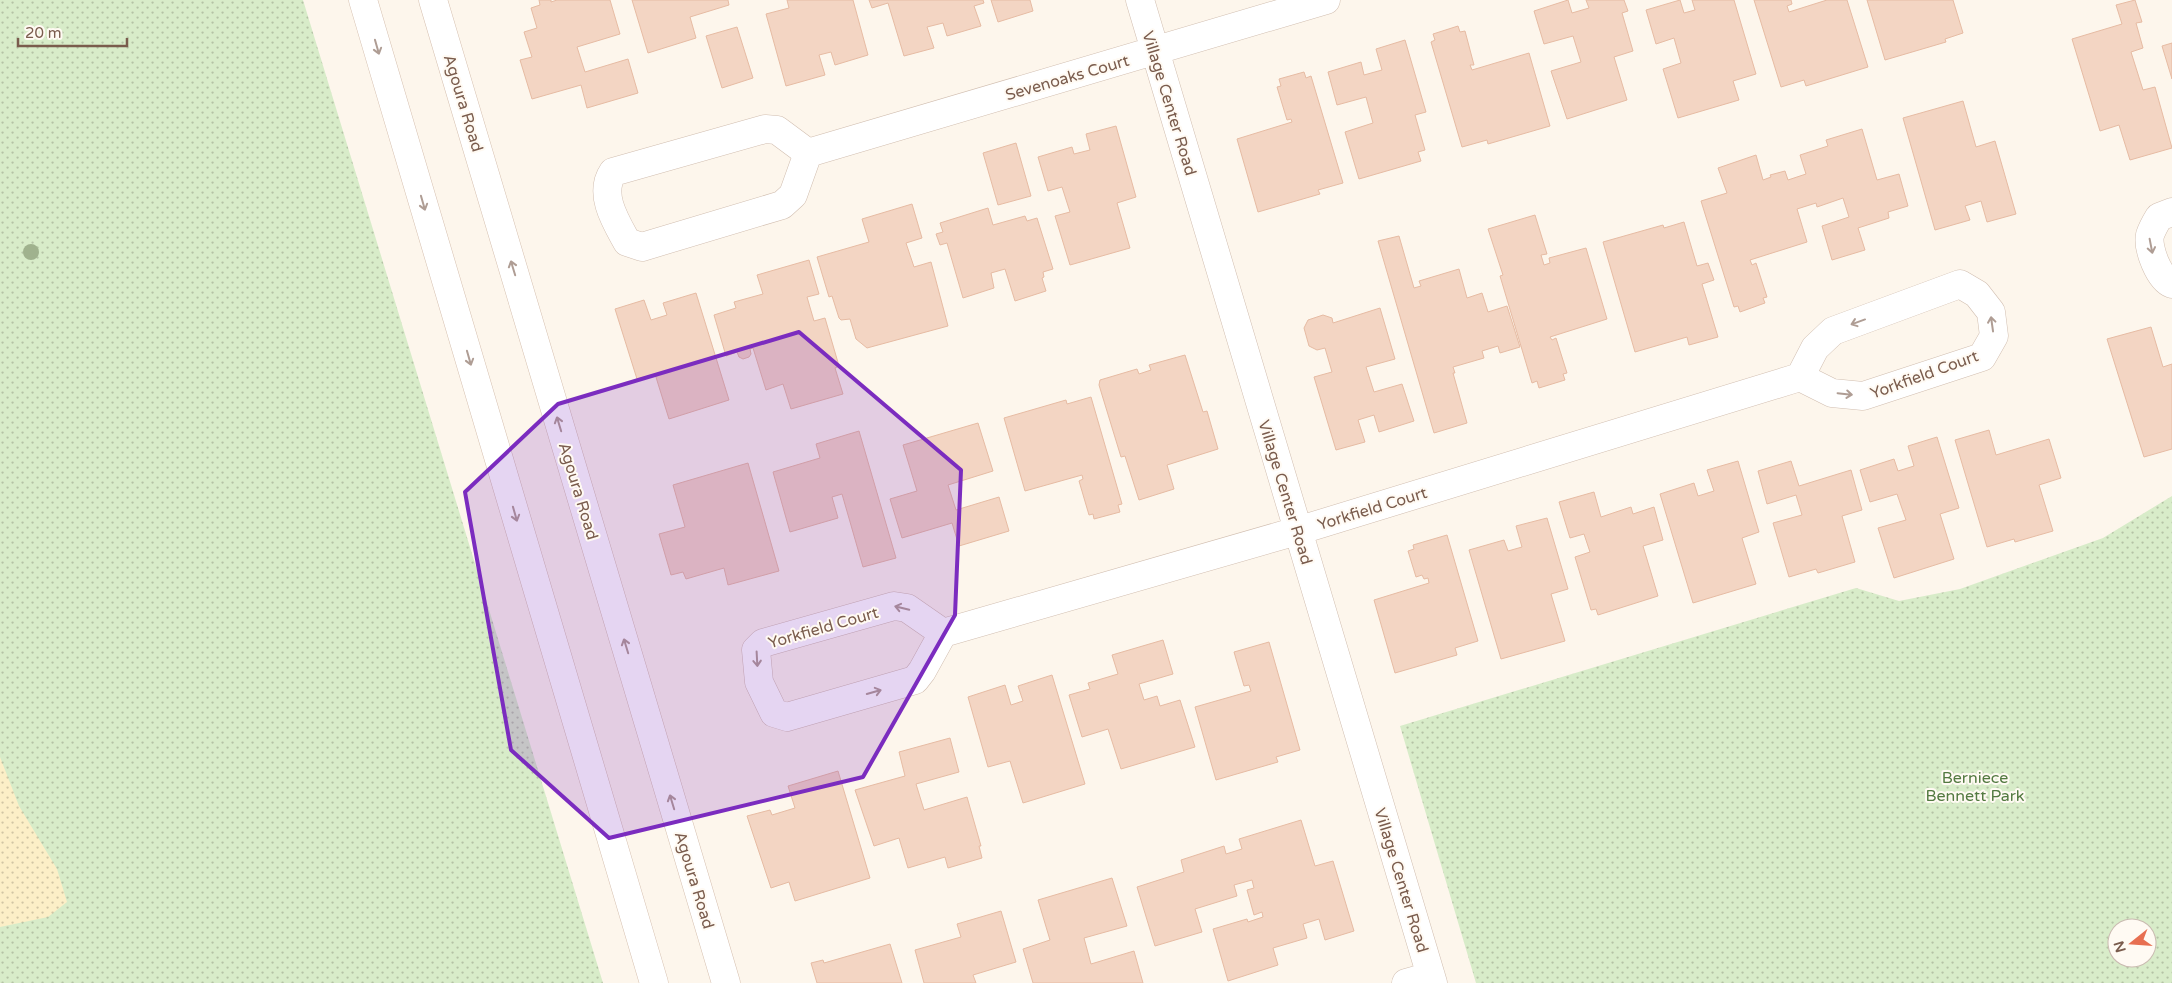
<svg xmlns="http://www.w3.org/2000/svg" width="2172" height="983" font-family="'Varela Round',sans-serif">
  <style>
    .grass { fill: url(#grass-dots); fill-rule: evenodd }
    .sand { fill: url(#sand-dots) }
    .building { fill: #f3d5c3; stroke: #e6bba3 }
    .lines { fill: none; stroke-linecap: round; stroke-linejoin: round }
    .minor-casing { stroke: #d1beb0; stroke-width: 29 }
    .secondary-casing { stroke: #d6c0b0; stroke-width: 29 }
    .minor { stroke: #fff; stroke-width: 28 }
    .secondary { stroke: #fff; stroke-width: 28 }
    .tree { fill: #a0b28e }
    .oneway { stroke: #af9d94 }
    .marked { fill: #7b2cbf; fill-opacity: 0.2; stroke: #7b2cbf; stroke-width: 4; stroke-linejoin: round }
    .labels { text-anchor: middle; stroke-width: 4; stroke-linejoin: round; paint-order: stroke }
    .street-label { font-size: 16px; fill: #7a5c4d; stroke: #fffaf3 }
    .park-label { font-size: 16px; fill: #537a41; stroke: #fffaf3 }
  </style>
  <defs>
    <pattern id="grass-dots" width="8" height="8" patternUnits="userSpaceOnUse" patternTransform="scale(1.25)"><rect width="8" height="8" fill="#d8ecc9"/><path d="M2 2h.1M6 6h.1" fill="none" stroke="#b4c2a5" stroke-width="1.8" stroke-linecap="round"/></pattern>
    <pattern id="sand-dots" width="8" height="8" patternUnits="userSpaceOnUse" patternTransform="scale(1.25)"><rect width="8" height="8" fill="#fcefc7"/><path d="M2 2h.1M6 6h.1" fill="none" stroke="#d1c5a4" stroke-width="1.8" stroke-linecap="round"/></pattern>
  </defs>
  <rect width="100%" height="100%" fill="#fdf6ec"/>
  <path class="grass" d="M 0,0 L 303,0 L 603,983 L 0,983 Z
    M 2172,496 L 2172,983 L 1476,983 L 1400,726 L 1856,588 L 1899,601 L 1960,589 L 2103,538 ZM 2117,928 L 2147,928 L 2147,958 L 2117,958 Z"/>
  <path class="sand" d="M 0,757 L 19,806 L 57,869 L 67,902 L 48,917 L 0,927 Z"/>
  <path class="building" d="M 539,0 L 551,0 L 551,2 L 557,0 L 610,0 L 620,34 L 577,47 L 585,72 L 628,59 L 638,93 L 587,108 L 581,85 L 532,99 L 520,60 L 532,57 L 524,32 L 537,28 L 531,8 L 540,5 Z
    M 632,0 L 728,0 L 729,5 L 690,17 L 696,38 L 648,53 Z
    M 787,0 L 853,0 L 868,55 L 835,65 L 831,52 L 819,55 L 825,75 L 786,86 L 766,14 L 789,8 Z
    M 869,0 L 983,0 L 984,3 L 974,6 L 981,26 L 947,36 L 943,23 L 927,27 L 934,48 L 904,56 L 888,3 L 872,8 Z
    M 991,0 L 1030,0 L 1033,11 L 998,22 Z
    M 1568,0 L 1572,13 L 1589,8 L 1586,0 L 1624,0 L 1628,11 L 1622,13 L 1633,51 L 1614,57 L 1627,100 L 1567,119 L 1551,71 L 1581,62 L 1573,36 L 1544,44 L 1534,11 Z
    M 1680,0 L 1684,13 L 1695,10 L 1692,0 L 1734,0 L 1756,74 L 1733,81 L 1739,100 L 1678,118 L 1663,69 L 1681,63 L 1674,38 L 1656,44 L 1646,10 Z
    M 1754,0 L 1791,0 L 1792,4 L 1787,6 L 1789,12 L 1827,0 L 1847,0 L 1868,67 L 1806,86 L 1804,80 L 1781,87 Z
    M 1867,0 L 1953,0 L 1963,33 L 1945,39 L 1946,42 L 1885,60 Z
    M 2135,0 L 2142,22 L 2136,23 L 2143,48 L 2131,52 L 2143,90 L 2155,87 L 2172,148 L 2130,160 L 2119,125 L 2100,131 L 2072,39 L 2122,24 L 2116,5 Z
    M 1458,26 L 1460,32 L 1465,31 L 1474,65 L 1470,65 L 1472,70 L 1529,53 L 1550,126 L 1488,144 L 1487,140 L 1462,147 L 1431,42 L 1435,40 L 1433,34 Z
    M 737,27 L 753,78 L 722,88 L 706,36 Z
    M 1405,40 L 1426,112 L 1415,115 L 1425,150 L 1418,152 L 1421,161 L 1359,179 L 1345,132 L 1373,123 L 1366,97 L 1337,105 L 1328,72 L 1361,62 L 1364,75 L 1382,70 L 1376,49 Z
    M 2172,43 L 2172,79 L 2162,46 Z
    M 1304,72 L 1306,78 L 1311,76 L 1343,183 L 1318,190 L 1320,194 L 1258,212 L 1237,139 L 1292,122 L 1291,119 L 1287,120 L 1277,87 L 1281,86 L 1279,79 Z
    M 1963,101 L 1976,147 L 1995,141 L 2016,214 L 1987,222 L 1981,201 L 1965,206 L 1970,220 L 1935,230 L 1903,118 Z
    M 1116,126 L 1136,197 L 1117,203 L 1130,248 L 1070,265 L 1055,216 L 1070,212 L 1062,187 L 1048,191 L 1038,157 L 1072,147 L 1074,154 L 1090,150 L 1086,134 Z
    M 1862,129 L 1877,180 L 1899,174 L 1908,206 L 1888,212 L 1889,218 L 1858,228 L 1865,250 L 1832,260 L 1822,226 L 1849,217 L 1843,198 L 1817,207 L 1816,203 L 1797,209 L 1807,242 L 1750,260 L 1752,265 L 1756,263 L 1767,297 L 1763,298 L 1765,303 L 1740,312 L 1738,306 L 1734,307 L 1701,201 L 1727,193 L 1718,168 L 1756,155 L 1763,180 L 1771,177 L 1770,175 L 1785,171 L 1788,180 L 1806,174 L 1800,155 L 1828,146 L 1826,140 Z
    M 1016,143 L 1031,196 L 998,205 L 983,153 Z
    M 912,204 L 922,238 L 906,243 L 914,267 L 931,262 L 948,326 L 867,348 L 856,339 L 850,319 L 841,320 L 839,318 L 832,296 L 829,297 L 817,257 L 869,242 L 862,219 Z
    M 988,208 L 993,225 L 1025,216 L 1027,221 L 1037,218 L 1053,269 L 1043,272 L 1044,277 L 1042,278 L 1046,291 L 1015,301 L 1005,269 L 991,273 L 994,288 L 963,298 L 947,243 L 940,245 L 936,234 L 943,232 L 940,223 Z
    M 1535,215 L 1547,254 L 1541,255 L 1544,265 L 1550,263 L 1549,258 L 1586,248 L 1607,319 L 1550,337 L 1552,340 L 1556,338 L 1567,373 L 1563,374 L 1565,380 L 1539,388 L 1537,381 L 1532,383 L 1500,276 L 1503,275 L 1488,229 Z
    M 1684,222 L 1697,266 L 1708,263 L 1714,280 L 1702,284 L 1718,337 L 1689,345 L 1687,337 L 1635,352 L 1603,242 L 1663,225 L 1664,228 Z
    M 1399,236 L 1414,288 L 1421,286 L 1419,281 L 1459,269 L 1467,298 L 1482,293 L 1488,312 L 1507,306 L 1520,347 L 1500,353 L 1498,346 L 1482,351 L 1484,358 L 1453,367 L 1455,373 L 1453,373 L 1467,423 L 1434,433 L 1378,241 Z
    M 809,260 L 819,294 L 807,297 L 814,321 L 825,318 L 839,366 L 835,368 L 843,394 L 791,409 L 783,384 L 766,390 L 753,348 L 750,349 L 751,354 L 749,357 L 743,359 L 739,357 L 737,352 L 726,356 L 714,315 L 736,308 L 734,302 L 763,294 L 757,275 Z
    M 696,293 L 729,400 L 669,419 L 655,374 L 637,379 L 615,309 L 644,300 L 651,320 L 667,315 L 663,303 Z
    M 1380,308 L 1395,359 L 1366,367 L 1374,392 L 1402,384 L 1414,421 L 1379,432 L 1374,415 L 1358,420 L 1365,442 L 1336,450 L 1314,377 L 1332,372 L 1325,348 L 1317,350 L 1309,346 L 1304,328 L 1308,320 L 1323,315 L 1332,318 L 1333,323 Z
    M 2151,327 L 2163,367 L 2172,364 L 2172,449 L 2144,457 L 2107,339 Z
    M 1185,355 L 1203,412 L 1207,411 L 1218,449 L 1167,465 L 1174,489 L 1139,500 L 1125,456 L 1121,457 L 1099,385 L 1100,380 L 1137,369 L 1139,374 L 1151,370 L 1149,365 Z
    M 1091,397 L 1122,504 L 1118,505 L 1120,512 L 1094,519 L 1093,514 L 1089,515 L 1079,481 L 1083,479 L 1082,475 L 1025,491 L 1004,418 L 1066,400 L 1067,404 Z
    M 978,423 L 993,471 L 948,485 L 956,510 L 999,497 L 1009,531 L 959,546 L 952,523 L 902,538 L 890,499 L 917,491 L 903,445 Z
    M 1989,430 L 1996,455 L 2049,439 L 2061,478 L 2039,485 L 2053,531 L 2015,542 L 2014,539 L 1987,547 L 1955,440 Z
    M 859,431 L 896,558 L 863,567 L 842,494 L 832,497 L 838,518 L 790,532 L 773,472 L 820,458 L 816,444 Z
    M 1937,437 L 1959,508 L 1940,514 L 1954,559 L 1894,578 L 1878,528 L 1906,520 L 1897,494 L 1870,502 L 1860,470 L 1894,459 L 1898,471 L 1914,466 L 1908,446 Z
    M 1738,461 L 1759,532 L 1742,538 L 1756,584 L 1693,603 L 1660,494 L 1694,483 L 1698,496 L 1714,491 L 1707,470 Z
    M 1791,461 L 1799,486 L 1851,470 L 1862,510 L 1842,516 L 1855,562 L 1818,573 L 1816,569 L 1789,577 L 1773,523 L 1802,515 L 1796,495 L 1767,504 L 1758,471 Z
    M 748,463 L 779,571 L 728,585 L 724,568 L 686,579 L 683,572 L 671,575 L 659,534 L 685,527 L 673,485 Z
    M 1594,492 L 1601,517 L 1631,507 L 1633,514 L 1654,507 L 1663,540 L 1643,546 L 1658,596 L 1598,615 L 1596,609 L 1591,610 L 1575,557 L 1590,552 L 1584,534 L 1570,538 L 1559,502 Z
    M 1547,518 L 1568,589 L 1551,594 L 1565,641 L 1501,659 L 1469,550 L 1504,540 L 1508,551 L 1522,547 L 1516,526 Z
    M 1447,535 L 1478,641 L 1455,648 L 1457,655 L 1395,673 L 1374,600 L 1429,583 L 1428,578 L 1424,579 L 1422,575 L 1416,577 L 1408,551 L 1414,549 L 1413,545 Z
    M 1163,640 L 1173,674 L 1139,684 L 1144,700 L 1157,696 L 1160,706 L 1180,700 L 1195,747 L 1121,769 L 1108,729 L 1082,737 L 1069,695 L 1090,689 L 1088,683 L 1118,674 L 1112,655 Z
    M 1269,642 L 1300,750 L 1276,757 L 1278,762 L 1216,780 L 1195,707 L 1251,691 L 1249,685 L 1244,686 L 1234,652 Z
    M 1052,675 L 1085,784 L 1023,803 L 1010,761 L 988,767 L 968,697 L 1005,685 L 1011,705 L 1023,701 L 1018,686 Z
    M 950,738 L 959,772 L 916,784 L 924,810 L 967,797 L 981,846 L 979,846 L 982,858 L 948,868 L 945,857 L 908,868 L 899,838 L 874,846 L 855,790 L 905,776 L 899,752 Z
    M 838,771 L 870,878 L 795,901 L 789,882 L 771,888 L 747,816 L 770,810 L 772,815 L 795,808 L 788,786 Z
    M 1301,820 L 1315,866 L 1333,861 L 1354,931 L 1325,940 L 1319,919 L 1303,924 L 1307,938 L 1273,948 L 1278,965 L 1228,981 L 1213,929 L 1247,919 L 1248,922 L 1263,917 L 1262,912 L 1254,915 L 1247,890 L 1254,888 L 1252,880 L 1234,885 L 1237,896 L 1195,909 L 1202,932 L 1155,946 L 1137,887 L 1184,872 L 1181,860 L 1224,846 L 1226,854 L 1242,849 L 1239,839 Z
    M 1112,878 L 1127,926 L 1084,938 L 1091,964 L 1134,951 L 1143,983 L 1033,983 L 1023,949 L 1050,940 L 1038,900 Z
    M 1001,911 L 1016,962 L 973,975 L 976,983 L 924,983 L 915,950 L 961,937 L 957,924 Z
    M 890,944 L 902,983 L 817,983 L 811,963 L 823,960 L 824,963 Z"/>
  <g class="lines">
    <g class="minor-casing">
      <path id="minor" d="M 1140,0 L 1433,983
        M 765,129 L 777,130 L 808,153 L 793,195 L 782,205 L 642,247 L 627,242 C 616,222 598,194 613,172 Z
        M 808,153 L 1326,0
        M 2172,212 L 2159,217 C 2156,222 2152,229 2150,235 C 2147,248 2159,279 2172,284
        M 943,633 L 907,608 L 894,606 L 763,643 L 756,650 L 759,682 L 774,713 L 787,717 L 915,680 L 922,671 L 943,633 L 1297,531 L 1800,377 L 1832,393 L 1863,396 L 1982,357 L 1994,336 L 1991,312 L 1977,294 L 1960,284 L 1833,331 L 1815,348 L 1800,377
        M 1406,983 L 1431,976"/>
    </g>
    <g class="secondary-casing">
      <path id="secondary" d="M 363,0 L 654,983
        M 433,0 L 726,983"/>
    </g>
    <use href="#minor" class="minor"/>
    <use href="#secondary" class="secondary"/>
  </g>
  <circle class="tree" cx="31" cy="252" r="8"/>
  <defs><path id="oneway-shaft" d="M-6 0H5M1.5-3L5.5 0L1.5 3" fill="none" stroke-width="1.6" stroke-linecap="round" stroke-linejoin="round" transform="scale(1.25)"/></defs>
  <g class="oneway">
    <use href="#oneway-shaft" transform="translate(377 47) rotate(74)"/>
    <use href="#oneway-shaft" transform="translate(423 203) rotate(74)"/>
    <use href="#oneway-shaft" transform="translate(2151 246) rotate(79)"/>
    <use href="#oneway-shaft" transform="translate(513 268) rotate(-107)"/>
    <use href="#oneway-shaft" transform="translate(1858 322) rotate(160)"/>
    <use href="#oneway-shaft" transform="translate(1992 324) rotate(-98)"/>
    <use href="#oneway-shaft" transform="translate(469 358) rotate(74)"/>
    <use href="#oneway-shaft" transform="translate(1845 394) rotate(6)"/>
    <use href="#oneway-shaft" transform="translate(559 424) rotate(-107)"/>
    <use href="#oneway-shaft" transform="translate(515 514) rotate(74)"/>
    <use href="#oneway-shaft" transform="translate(902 608) rotate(-166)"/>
    <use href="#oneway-shaft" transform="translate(626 646) rotate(-107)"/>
    <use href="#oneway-shaft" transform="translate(757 659) rotate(87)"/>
    <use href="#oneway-shaft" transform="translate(874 692) rotate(-16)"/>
    <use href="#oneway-shaft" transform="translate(672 802) rotate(-107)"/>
  </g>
  <path class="marked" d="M 799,332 L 961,470 L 955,615 L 863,777 L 609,838 L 511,750 L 465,492 L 558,404 Z"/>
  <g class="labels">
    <g class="street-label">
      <text transform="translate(1067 77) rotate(-16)" y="6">Sevenoaks Court</text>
      <text transform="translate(464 103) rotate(73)" y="6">Agoura Road</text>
      <text transform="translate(1170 103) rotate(73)" y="6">Village Center Road</text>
      <text transform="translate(1924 374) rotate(-20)" y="6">Yorkfield Court</text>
      <text transform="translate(579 491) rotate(73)" y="6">Agoura Road</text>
      <text transform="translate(1286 492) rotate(73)" y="6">Village Center Road</text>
      <text transform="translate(1372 508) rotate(-17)" y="6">Yorkfield Court</text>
      <text transform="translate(823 627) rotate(-16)" y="6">Yorkfield Court</text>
      <text transform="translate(695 880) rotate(73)" y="6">Agoura Road</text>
      <text transform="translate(1402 880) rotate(73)" y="6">Village Center Road</text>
    </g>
    <g class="park-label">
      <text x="1975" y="783">Berniece<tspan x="1975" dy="18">Bennett Park</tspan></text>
    </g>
  </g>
  <g transform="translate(2132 943) rotate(253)"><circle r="24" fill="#fffaf3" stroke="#cabbb1"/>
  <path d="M0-4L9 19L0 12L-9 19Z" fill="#e76f51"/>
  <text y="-8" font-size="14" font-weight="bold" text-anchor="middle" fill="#7a5c4d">N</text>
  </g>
  <path d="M18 38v8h109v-8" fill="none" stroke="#7a5c4d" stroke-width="2.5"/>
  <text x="25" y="38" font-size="15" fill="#7a5c4d" stroke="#fffaf3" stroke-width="4" paint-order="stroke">20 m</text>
</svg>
